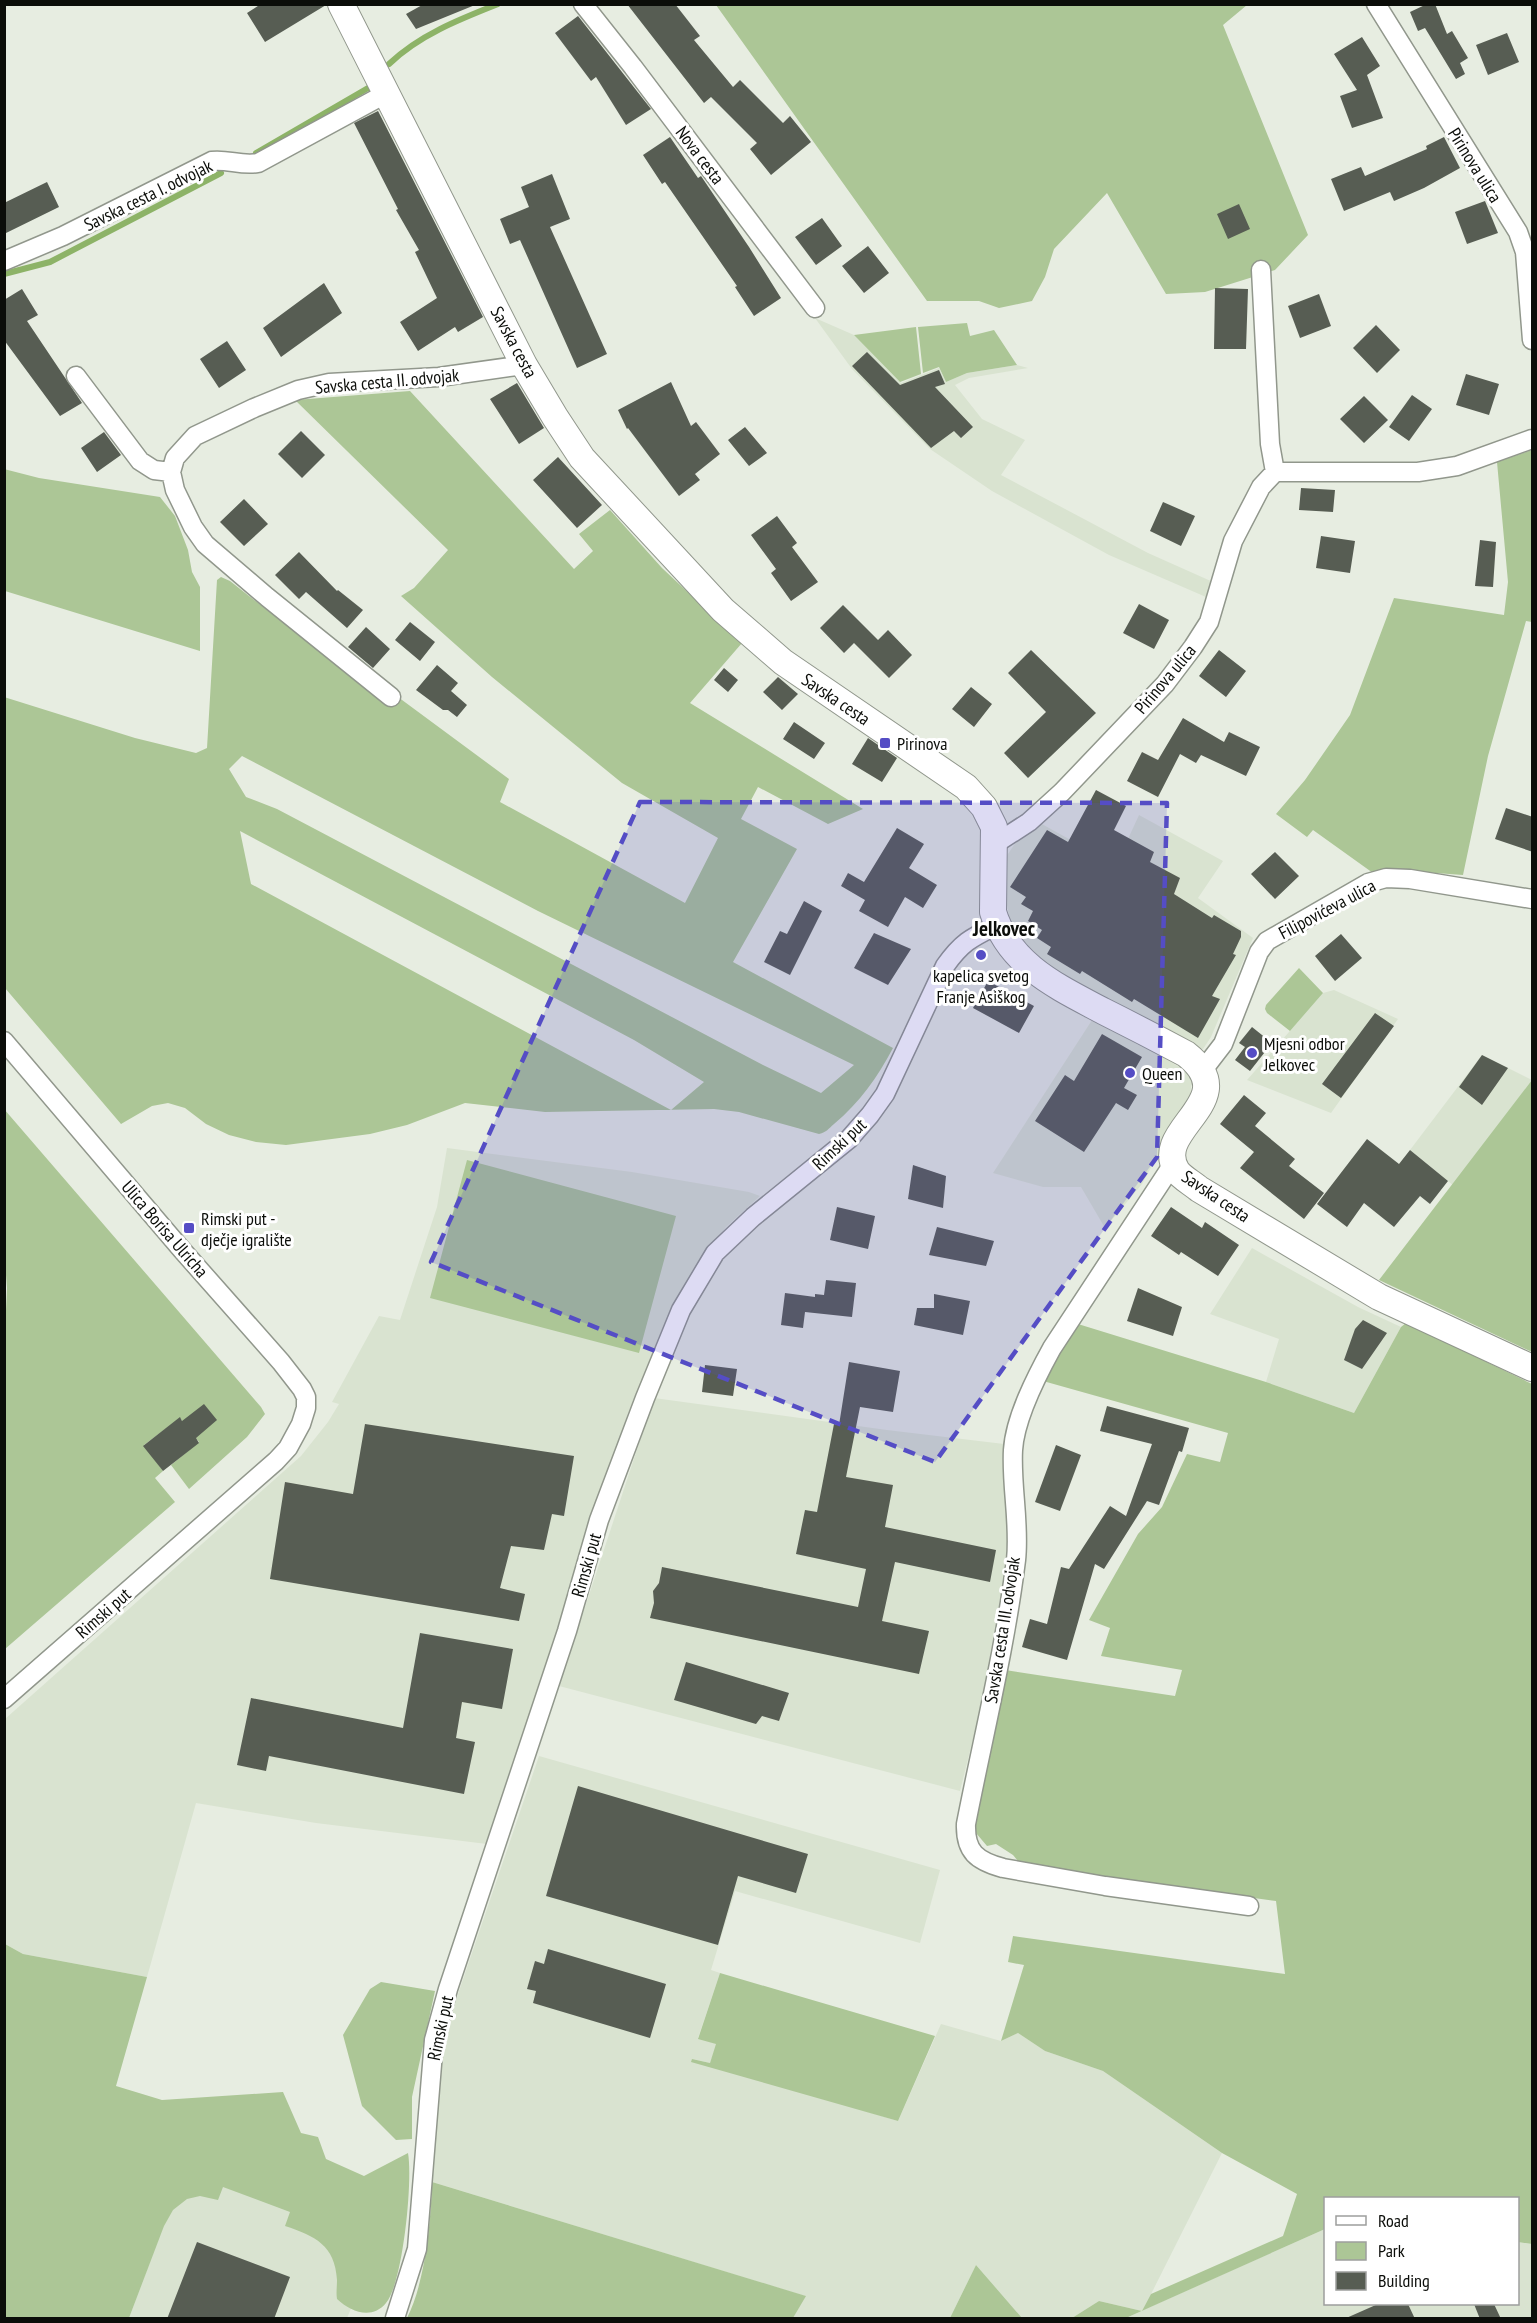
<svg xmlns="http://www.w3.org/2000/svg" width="1537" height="2323" viewBox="0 0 1537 2323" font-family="'PT Sans Narrow',sans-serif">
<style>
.built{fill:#d9e3d0}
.green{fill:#acc696;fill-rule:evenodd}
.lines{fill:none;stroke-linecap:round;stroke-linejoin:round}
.stream{stroke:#8db367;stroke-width:6}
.building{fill:#575d53}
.street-casing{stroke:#91978c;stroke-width:21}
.secondary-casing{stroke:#91978c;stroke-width:28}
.street{stroke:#fff;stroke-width:18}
.secondary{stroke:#fff;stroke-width:26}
.marked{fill:#554dc5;fill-opacity:0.2;stroke:#554dc5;stroke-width:4.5;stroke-dasharray:12 8;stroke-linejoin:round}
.poi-dot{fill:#554dc5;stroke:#fff;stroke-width:2}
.labels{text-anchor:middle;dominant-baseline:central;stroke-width:6;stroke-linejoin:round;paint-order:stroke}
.street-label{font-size:18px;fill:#0b0d09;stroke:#fff}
.poi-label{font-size:18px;fill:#0b0d09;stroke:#fff;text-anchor:start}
.quarter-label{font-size:21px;font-weight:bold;fill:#0b0d09;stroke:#fff}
</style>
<rect width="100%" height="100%" fill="#e7ede1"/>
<path class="built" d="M815,318L854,335L901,383L939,368L946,382L967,373L1017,365L1028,368L969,378L955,385L982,419L1025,440L1001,475L1148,553L1213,582L1206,597L1109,555L992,491L930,449L852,369Z
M1139,815L1223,861L1198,898L1253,938L1211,1037L1203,1049L1195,1050L1039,960L1022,943L1010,923L1004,887L1006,857L1016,842L1040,823L1116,865Z
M1334,990L1398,1019L1331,1113L1247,1080L1323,993Z
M1094,1017L1181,1068L1192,1080L1190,1096L1142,1184L1105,1228L1081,1187H1043L993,1173Z
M1482,1055L1532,1080L1454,1186L1410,1150Z
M447,1148L632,1172L749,1192L760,1196L726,1227L706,1253L662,1329L628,1413L558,1635L487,1844L316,1823L196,1803L147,1977L23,1954L5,1944V1719L301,1456L328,1422L339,1404L332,1402L379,1316L400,1320L437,1207Z
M1252,1248L1358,1307L1401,1327L1354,1413L1266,1382L1279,1339L1210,1314Z
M654,1398L887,1430L1004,1444L1007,1544L1002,1587L980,1711L960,1791L559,1686Z
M539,1756L940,1870L920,1943L735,1891L711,1970L720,1973L698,2038L717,2044L710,2063L692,2059L898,2121L941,2024L1001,2041L1018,2033L1045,2051L1103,2071L1222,2153L1143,2310L1325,2229L1326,2304H1518V2242L1532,2244V2318H1126L1142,2311L1099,2301L1072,2318H1022L976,2265L950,2318H793L805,2296L432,2182L440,2066L455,2003Z
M191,2152L321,2168L352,2306L347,2318H129Z"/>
<path class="green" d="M716,5H1247L1223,25L1308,235L1275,270L1205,292L1166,294L1107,193L1054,249L1045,277L1032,301L999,308L979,301H927Z
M967,323L970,336L994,330L1017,365L967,373L946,382L939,367L923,373L918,327Z
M916,327L921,374L900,382L854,335Z
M410,391L574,569L593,551L579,534L610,510L662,568L742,643L690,703L863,809L828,824L758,787L741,819L797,849L733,962L893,1048C877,1078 860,1102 834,1124C828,1129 827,1132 819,1134L739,1112L714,1109L545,1112L465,1103L407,1125L370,1134L286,1145L256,1142L229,1135L206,1124L185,1108L168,1103L152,1106L121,1124L5,988L4,697L135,738L196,753L207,748L217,580L221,577L230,581L337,665L398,697L509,779L500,802L685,903L718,838L622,783L492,677L401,596L414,588L448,550L295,400ZM242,756L538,911L854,1065L821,1093L763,1065L277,809L246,797L229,769ZM240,831L634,1040L704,1082L671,1110L251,884Z
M1532,450V622L1526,621L1488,756L1463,875L1395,870L1373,873L1313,830L1307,837L1276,814L1305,780L1350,715L1394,598L1504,615L1508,582L1497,462Z
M4,469L39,478L160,497L175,516L188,550L192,572L200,587V651L5,591Z
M1299,968L1323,993L1290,1031L1267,1013L1265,1009L1266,1005Z
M1532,1080V1352L1379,1280Z
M4,1109L261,1407L265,1414L247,1437L189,1489L171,1465L199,1442L180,1418L144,1445L163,1471L155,1478L175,1502L5,1649L4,1354L7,1288L4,1249Z
M467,1160L676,1216L639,1353L430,1298Z
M1406,1323L1532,1384V2244L1518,2242V2198H1326L1325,2229L1126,2318H1072L1099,2301L1142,2311L1151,2294L1283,2236L1297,2194L1222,2153L1103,2071L1045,2051L1018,2033L1001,2041L1024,1965L1008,1962L1013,1936L1285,1974L1276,1901L1103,1877L1018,1861L1013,1855L996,1844L987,1846L976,1833L974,1812L1005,1670L1175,1696L1182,1670L1101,1656L1110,1628L1089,1620L1138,1534L1162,1507L1187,1454L1220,1462L1228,1433L1043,1381L1078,1324L1266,1382L1354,1413L1401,1327Z
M5,1944L23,1954L147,1977L116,2086L162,2100L283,2092L301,2133L318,2137L326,2159L364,2176L408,2153C413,2180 403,2283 386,2303C372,2320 351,2312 337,2299C336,2293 337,2287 337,2280C335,2245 315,2236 285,2226L290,2212L223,2187L218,2200L200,2196L187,2199L173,2210L164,2226L129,2318H5Z
M720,1973L935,2036L898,2121L691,2062L692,2059L710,2063L716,2044L698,2039Z
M381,1982L435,1991L412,2097V2139L396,2140L362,2106L343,2035L370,1989Z
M432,2182L806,2296L793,2318H407C425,2283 431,2222 432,2182Z
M976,2265L1022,2318H950Z"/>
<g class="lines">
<path class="stream" d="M389,64C419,35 460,19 498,4
M256,153L368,88
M4,274L50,262L221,173"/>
</g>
<path class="building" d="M261,4H326V5L265,42L247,13Z
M424,4H475V5L416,29L406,14Z
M627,4H675L700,36L694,40L733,87L740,80L783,123L790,116L811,142L771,175L750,149L757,143L711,97L704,103Z
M1427,4H1435L1447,34L1452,31L1468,58L1460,63L1465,74L1456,79L1425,28L1418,31L1410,12Z
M578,16L651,109L626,125L596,77L591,81L555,33Z
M1507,33L1519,62L1488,75L1476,45Z
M1362,37L1380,66L1367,75L1383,118L1352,128L1340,96L1357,90L1334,54Z
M378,111L483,317L458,332L455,327L418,351L400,322L437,298L415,252L419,250L396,210L398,209L354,123Z
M670,137L698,178L701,176L749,247L781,298L754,316L735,287L737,286L665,182L662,184L643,155Z
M1444,137L1460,168L1424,188L1394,201L1390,192L1344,211L1331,179L1361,167L1365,176L1427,149L1426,146Z
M552,174L570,219L550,227L607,354L577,368L520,240L510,244L500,219L529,207L521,187Z
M47,182L59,207L4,234V203Z
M1485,201L1498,233L1467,244L1455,212Z
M1239,204L1250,229L1228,239L1217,214Z
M822,218L842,246L816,265L795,237Z
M868,246L889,273L864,293L842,266Z
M324,283L342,313L281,357L263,328Z
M1215,288L1248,289L1246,349H1214Z
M22,289L38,315L27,321L82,403L60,416L4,340V300Z
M1319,294L1331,326L1300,338L1288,306Z
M1376,325L1400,350L1377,373L1353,348Z
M227,341L246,370L219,388L200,359Z
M867,352L900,385L939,370L945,384L935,387L973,427L961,438L954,431L931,448L852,366Z
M1466,374L1499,384L1489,415L1456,405Z
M671,382L691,426L696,422L720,454L695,474L700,480L679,496L628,428L627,429L618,410Z
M517,383L544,428L519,444L490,399Z
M1412,395L1432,409L1409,441L1389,427Z
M1364,396L1388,420L1364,443L1340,419Z
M745,427L767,453L749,466L728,440Z
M301,431L325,455L302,478L278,454Z
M104,432L121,455L97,472L81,448Z
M558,457L602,505L577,528L533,480Z
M1301,488L1335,490L1333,512L1299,510Z
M244,499L268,524L244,546L220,522Z
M1163,502L1195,516L1181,546L1150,531Z
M777,516L797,543L792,547L818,582L791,601L771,573L776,569L751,535Z
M1321,536L1355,541L1350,573L1316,568Z
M1480,540L1496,542L1493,587L1475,586Z
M299,552L337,591L338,590L363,610L347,628L306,592L299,599L275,575Z
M1139,604L1169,620L1154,649L1123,633Z
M843,605L878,640L888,630L912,655L889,678L854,643L844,653L820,628Z
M410,622L435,642L420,661L395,640Z
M366,627L390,649L373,668L348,647Z
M1031,650L1096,713L1028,778L1004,753L1046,712L1008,673Z
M1219,650L1246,671L1226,697L1199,676Z
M437,665L458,683L451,691L467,705L457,717L448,710H443L416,690Z
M724,668L738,680L728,692L714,680Z
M778,677L798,694L782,710L763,692Z
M971,687L992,704L974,727L952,709Z
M1183,718L1224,742L1229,732L1260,747L1246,776L1201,755L1196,763L1180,754L1158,797L1127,781L1142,752L1158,760Z
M794,722L825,743L814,759L783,739Z
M868,738L897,758L882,782L852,764Z
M1096,790L1126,806L1114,830L1154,852L1150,862L1180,878L1174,894L1212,918L1214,915L1241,931V937L1233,954L1236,955L1212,996L1220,999L1198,1038L1134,999L1132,1002L1082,971L1080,974L1047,954L1051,947L1037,938L1042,930L1028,921L1033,911L1021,904L1026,897L1010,887L1047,830L1068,842Z
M1506,808L1533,817V852L1495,839Z
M897,828L924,844L909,868L937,885L923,908L905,897L888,927L859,911L865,900L841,886L848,873L864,882Z
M1275,852L1299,876L1275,899L1251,874Z
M804,901L822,911L790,975L764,962L780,931L787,934Z
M874,933L911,949L888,985L854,968Z
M1341,934L1362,958L1335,981L1315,956Z
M988,981L1034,1006L1019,1033L973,1008Z
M1375,1013L1394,1026L1341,1098L1322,1084Z
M1252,1027L1272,1043L1250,1071L1235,1060L1245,1047L1239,1043Z
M1102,1034L1142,1057L1124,1088L1137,1095L1128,1110L1116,1103L1084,1152L1035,1121L1065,1075L1074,1081Z
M1482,1055L1508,1068L1482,1105L1459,1087Z
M1244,1095L1266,1113L1255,1126L1295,1159L1289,1166L1324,1193L1304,1219L1240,1168L1254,1152L1220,1124Z
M1367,1139L1399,1164L1410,1150L1448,1181L1430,1204L1420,1196L1394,1227L1364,1203L1347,1227L1317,1204Z
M913,1165L946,1176L943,1208L908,1199Z
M837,1207L875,1216L868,1249L830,1240Z
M1171,1207L1202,1228L1205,1222L1239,1245L1218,1276L1181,1252L1179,1255L1151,1236Z
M937,1227L994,1241L986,1266L929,1255Z
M826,1280L856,1283L852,1317L805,1312L803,1328L781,1325L785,1293L815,1297V1294L824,1295Z
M1138,1288L1182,1307L1173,1336L1127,1321Z
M934,1294L970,1301L963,1335L914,1325L917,1308H934Z
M1363,1320L1387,1333L1362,1369L1344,1360L1355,1329Z
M849,1362L900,1371L893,1412L860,1407L846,1477L893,1485L885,1527L996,1550L990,1582L895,1562L882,1621L929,1631L919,1674L650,1618L654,1603L653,1591L659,1583L662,1567L858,1607L866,1569L796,1554L805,1510L817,1512L834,1424L839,1425Z
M705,1365L737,1369L733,1396L702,1392Z
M204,1404L217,1420L196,1438L199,1443L163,1471L143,1446L180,1417L182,1421Z
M1107,1406L1189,1428L1182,1452L1179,1451L1159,1505L1147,1501L1104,1569L1095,1564L1067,1660L1022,1647L1030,1619L1047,1624L1061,1567L1069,1569L1110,1506L1126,1516L1152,1444L1100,1431Z
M365,1424L574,1456L564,1516L552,1514L544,1550L511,1546L500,1588L525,1594L519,1621L270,1579L285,1482L353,1494Z
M1056,1445L1081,1455L1060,1511L1035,1502Z
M420,1633L513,1649L502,1709L462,1702L456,1738L475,1742L464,1794L269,1756L266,1771L237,1765L251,1698L403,1728Z
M686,1662L789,1693L779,1721L762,1716L756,1724L674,1700Z
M578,1786L808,1854L796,1893L738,1876L718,1945L546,1896Z
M548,1949L666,1984L650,2038L533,2003L536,1991L527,1989L535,1961L544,1964Z
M197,2242L290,2277L274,2319H167Z
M1378,2304H1408L1415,2319H1344Z
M1474,2304H1494L1501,2319H1480Z"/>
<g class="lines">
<g class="street-casing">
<path id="street" d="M583,4L633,67L815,308
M1376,4L1518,232L1525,252L1532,340
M4,261L63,236L212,161C228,159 241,166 258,163L387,93
M1261,270L1270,444L1275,472
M76,376L140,461L154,470L171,472L175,490L193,527L205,544L267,597L391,697
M171,472L175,458L195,436L254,408L298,390L329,383L439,377L524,365
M995,844L1029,822L1062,792L1165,684L1193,647L1209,622L1233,541L1261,487L1275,472H1418L1457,466L1532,439
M4,1041L182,1250L281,1362L302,1389L306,1397V1408L301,1424L288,1448L276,1461L4,1699
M1203,1070L1223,1044L1259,952L1267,941L1368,883L1386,878L1410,879L1532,899
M1173,1164L1052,1348C1036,1377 1015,1418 1013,1450C1011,1486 1020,1524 1016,1560C1005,1649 983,1737 966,1824C965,1852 977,1861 1003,1868L1105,1886L1249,1906
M395,2318L417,2249L434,2040L448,1989L567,1631L599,1520L645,1398L681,1310L715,1253L753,1217L849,1139L870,1115L885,1094L945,966C962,942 971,938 997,925"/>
</g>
<g class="secondary-casing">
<path id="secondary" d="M341,4L524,365L555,417L582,458L723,610L783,662L966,787L984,807L994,827L993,912C1009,965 1058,987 1103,1011C1131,1025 1158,1039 1186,1054C1246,1101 1150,1129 1177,1171C1182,1178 1192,1183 1199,1189L1379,1297L1532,1368"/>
</g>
<use href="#street" class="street"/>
<use href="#secondary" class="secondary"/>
</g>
<path class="marked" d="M640,802L1167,803L1157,1157L935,1462L431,1262Z"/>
<g class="poi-dot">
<rect x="879" y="737" width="12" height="12" rx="3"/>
<circle cx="981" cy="955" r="6"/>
<circle cx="1252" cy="1053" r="6"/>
<circle cx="1130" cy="1073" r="6"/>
<rect x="183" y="1222" width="12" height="12" rx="3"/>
</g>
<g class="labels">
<g class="street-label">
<text transform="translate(700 155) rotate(53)">Nova cesta</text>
<text transform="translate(1475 165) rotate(58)">Pirinova ulica</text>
<text transform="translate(148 195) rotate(-26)">Savska cesta I. odvojak</text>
<text transform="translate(514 342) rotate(62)">Savska cesta</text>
<text transform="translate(387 381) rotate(-5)">Savska cesta II. odvojak</text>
<text transform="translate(1165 679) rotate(-50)">Pirinova ulica</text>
<text transform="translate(836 699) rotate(34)">Savska cesta</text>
<text transform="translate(1327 909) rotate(-28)">Filipovićeva ulica</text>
<text transform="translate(839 1144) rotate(-43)">Rimski put</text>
<text transform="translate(1216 1196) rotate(34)">Savska cesta</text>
<text transform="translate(165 1229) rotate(49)">Ulica Borisa Ulricha</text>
<text transform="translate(586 1565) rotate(-74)">Rimski put</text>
<text transform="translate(103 1613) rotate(-41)">Rimski put</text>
<text transform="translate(1002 1630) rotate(-81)">Savska cesta III. odvojak</text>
<text transform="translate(440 2028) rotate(-78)">Rimski put</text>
</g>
<g class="poi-label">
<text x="897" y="743">Pirinova</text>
<text x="981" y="975" text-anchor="middle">kapelica svetog<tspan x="981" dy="21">Franje Asiškog</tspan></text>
<text x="1264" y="1043">Mjesni odbor<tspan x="1264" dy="21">Jelkovec</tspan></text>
<text x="1142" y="1073">Queen</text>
<text x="201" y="1218">Rimski put -<tspan x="201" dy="21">dječje igralište</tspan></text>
</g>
<g class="quarter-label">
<text x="1004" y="928">Jelkovec</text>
</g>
</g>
<rect width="1537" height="2323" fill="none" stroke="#0b0d09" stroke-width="12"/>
<rect x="1324" y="2197" width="195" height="108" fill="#ffffff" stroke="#9d9e9d" stroke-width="1.5"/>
<rect x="1336" y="2216" width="30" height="9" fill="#ffffff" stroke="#9d9e9d" stroke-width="1.5"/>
<text x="1378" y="2227" font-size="18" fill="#0b0d09">Road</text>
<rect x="1336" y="2242" width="30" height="18" fill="#acc696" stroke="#9d9e9d" stroke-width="1.5"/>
<text x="1378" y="2257" font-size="18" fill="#0b0d09">Park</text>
<rect x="1336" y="2272" width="30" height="18" fill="#575d53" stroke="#9d9e9d" stroke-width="1.5"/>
<text x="1378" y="2287" font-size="18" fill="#0b0d09">Building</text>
</svg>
